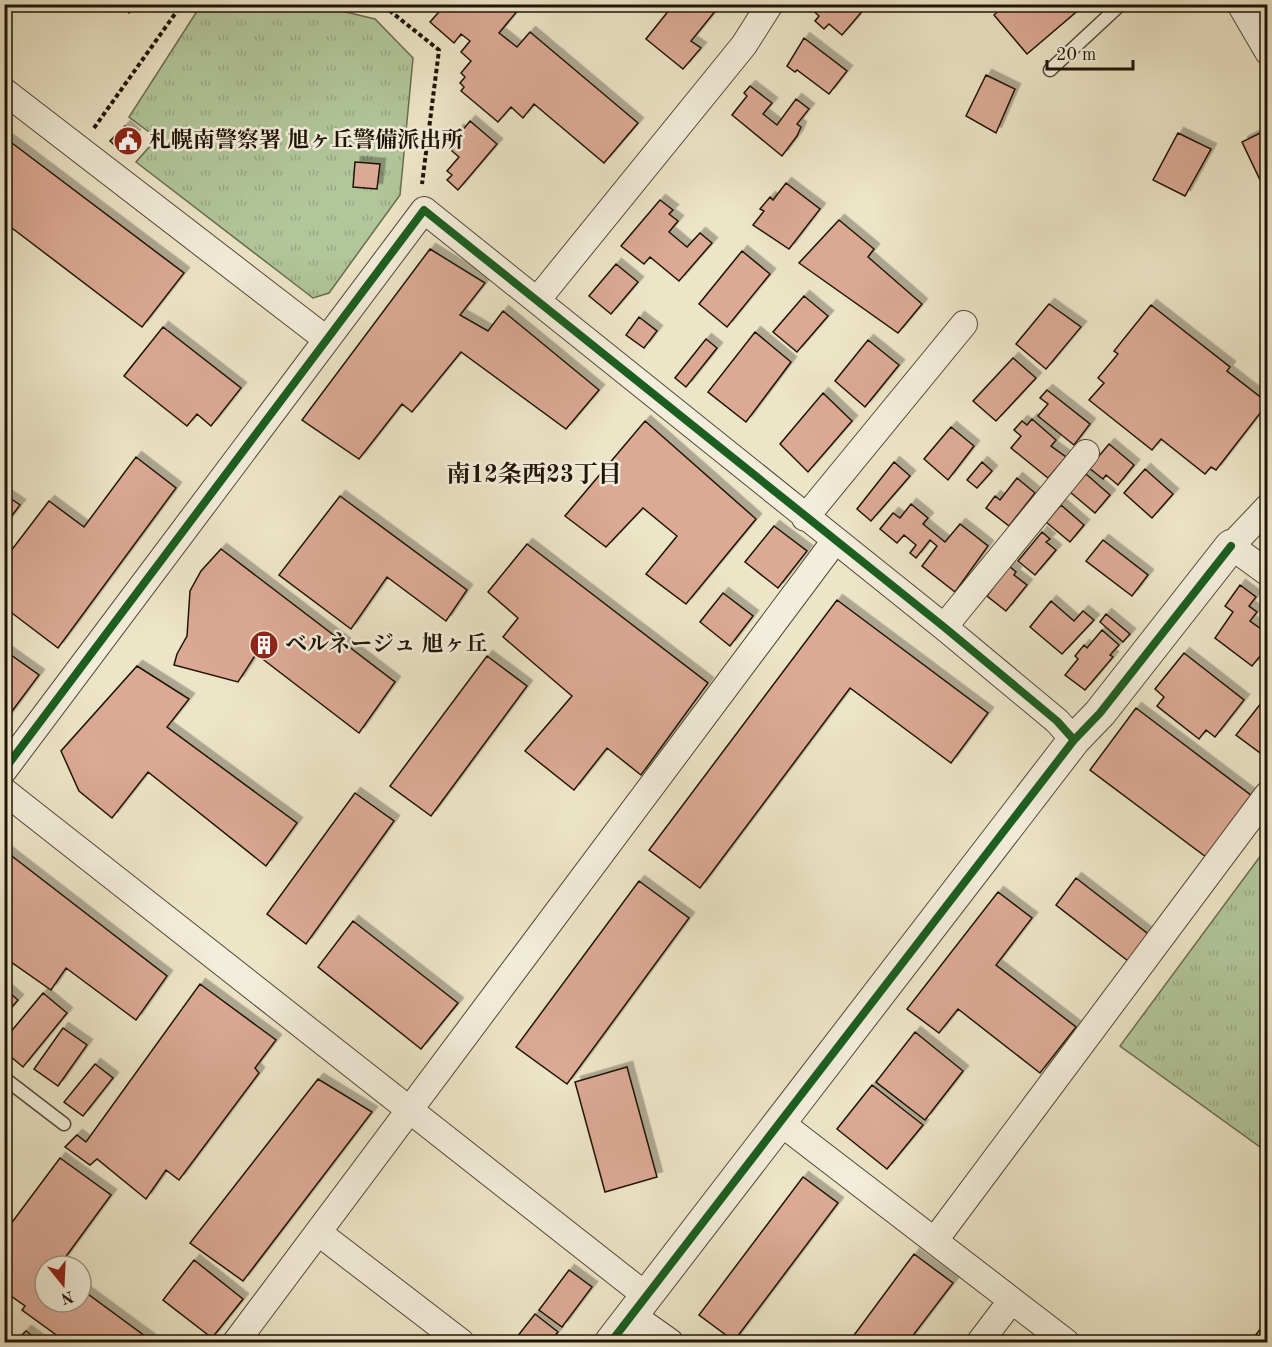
<svg xmlns="http://www.w3.org/2000/svg" width="1272" height="1347" viewBox="0 0 1272 1347" font-family="'Old Standard TT','Noto Serif JP',serif">
<style>
.park{fill:url(#park-tufts);stroke:#686d50;stroke-width:1.5}
.building{fill:#dca995;stroke:#1f1405;stroke-width:1.5;filter:url(#shadow)}
.lines{fill:none;stroke-linecap:round;stroke-linejoin:round}
.service-casing{stroke:#524836;stroke-width:15}
.minor-casing{stroke:#524836;stroke-width:28}
.tertiary-casing{stroke:#524836;stroke-width:34}
.path{stroke:#1f1405;stroke-width:4;stroke-dasharray:4.5 3;stroke-linecap:butt}
.service{stroke:#f3eedb;stroke-width:12}
.minor{stroke:#f3eedb;stroke-width:26}
.tertiary{stroke:#f3eedb;stroke-width:32}
.cycleway-casing{stroke:#f3eedb;stroke-width:11}
.cycleway{stroke:#1b5e20;stroke-width:8}
.labels{text-anchor:middle;dominant-baseline:central;stroke-width:5;stroke-linejoin:round;paint-order:stroke}
.poi-label{font-size:22px;font-weight:bold;fill:#1f1405;stroke:#f3eedb;text-anchor:start}
.neighbourhood-label{font-size:24px;font-weight:bold;fill:#1f1405;stroke:#f3eedb}
</style>
<defs>
<pattern id="park-tufts" width="24" height="20" patternUnits="userSpaceOnUse" patternTransform="scale(1.5)"><rect width="24" height="20" fill="#b2c69b"/><path d="M3 7l-1-3M5 7V3M7 7l1-3M15 17l-1-3M17 17v-4M19 17l1-3" fill="none" stroke="#99a984"/></pattern>
<filter id="shadow"><feDropShadow dx="5.5" dy="-5.5" stdDeviation="0" flood-color="#0004"/></filter>
</defs>
<rect width="100%" height="100%" fill="#ede5c8"/>
<filter id="stains"><feTurbulence type="fractalNoise" baseFrequency=".00333" numOctaves="4"/><feColorMatrix values="0 0 0 0 .2 0 0 0 0 .09 0 0 0 0 .02 0 0 0 .5 -.17"/></filter>
<radialGradient id="worn" r=".72"><stop offset=".6" stop-color="#630" stop-opacity="0"/><stop offset="1" stop-color="#630" stop-opacity=".3"/></radialGradient>
<path class="park" d="M201,5H316L375,19L413,58L400,195L329,293L313,298L136,162L157,138L129,117Z
M1267,847V1152L1120,1046Z"/>
<path class="building" d="M118,4H135L129,13Z
M446,4H523L499,33L517,47L530,32L638,123L604,163L534,104L523,118L511,107L498,122L461,91L464,87L460,83L465,77L461,73L471,61L461,52L470,41L461,34L454,43L430,22Z
M601,4H614L609,10Z
M674,4H721L691,41L701,48L683,69L646,39Z
M806,4H861L865,8L842,35L829,24L824,29L815,21L819,16Z
M882,4H896L891,11Z
M1006,4H1080L1082,7L1027,54L994,15Z
M804,38L847,71L829,94L797,70L795,72L787,66Z
M986,75L1015,89L996,133L966,116Z
M750,86L772,103L763,114L777,125L796,99L809,109L797,124L801,127L797,136L782,156L732,115L747,96L744,93Z
M470,121L497,144L458,190L447,180L452,175L447,171L459,157L452,151V139L458,130L462,131Z
M125,126L135,135L120,150L110,141Z
M1268,129V179L1261,182L1242,142Z
M1178,133L1211,149L1185,196L1153,180Z
M4,137L184,273L142,327L4,222Z
M355,162L380,164L377,189L353,187Z
M786,183L820,209L789,249L753,225L764,211L760,209L770,197L773,200Z
M660,200L673,210L669,214L678,221L669,232L687,247L700,233L712,243L679,281L650,257L644,264L621,246Z
M839,220L874,249L868,257L922,304L898,333L799,263Z
M430,249L485,283L460,315L488,331L503,311L599,390L566,429L461,352L412,412L402,404L359,459L302,420Z
M742,251L770,274L727,327L699,304Z
M616,264L638,282L611,314L589,296Z
M804,296L828,316L797,352L773,332Z
M1049,304L1081,327L1046,369L1016,344Z
M1151,305L1230,367L1227,371L1268,403L1216,470L1211,467L1205,474L1161,439L1152,450L1089,400L1104,383L1098,378L1118,354L1114,351Z
M639,317L657,331L644,348L626,335Z
M163,327L241,388L211,426L197,414L187,426L124,376Z
M755,332L791,362L746,422L708,392Z
M706,339L717,348L686,387L675,378Z
M868,340L899,365L865,407L835,381Z
M1013,358L1036,378L996,421L973,401Z
M1047,390L1090,424L1074,445L1038,416L1048,404L1040,398Z
M823,393L852,421L808,472L780,444Z
M1032,419L1056,440L1051,446L1066,457L1048,478L1011,448L1021,436L1014,430L1022,421L1027,425Z
M645,421L756,519L686,604L646,574L677,536L643,508L606,547L565,516Z
M951,427L974,446L948,480L924,459Z
M1109,444L1134,465L1118,485L1106,475L1103,479L1089,468Z
M136,457L176,488L58,648L4,607V560L49,501L84,527Z
M894,462L910,476L871,521L857,509Z
M982,462L992,471L977,488L967,480Z
M1145,469L1173,494L1152,518L1124,493Z
M1086,474L1110,495L1095,513L1070,492Z
M1017,478L1035,493L1009,526L986,508L995,496L1000,500Z
M4,494L20,505L4,526Z
M340,496L467,590L446,621L387,577L351,629L279,575Z
M911,504L928,518L923,524L945,542L960,524L988,546L955,592L922,566L937,546L930,540L916,558L910,553L916,545L904,535L897,543L880,529L893,513L900,518Z
M1061,505L1084,525L1070,542L1046,522Z
M774,526L807,551L778,588L745,562Z
M1042,532L1050,539L1046,542L1056,550L1035,575L1018,561Z
M1103,540L1148,575L1132,596L1086,561Z
M527,544L708,683L641,775L607,748L574,790L525,751L572,696L503,637L518,618L488,592Z
M221,549L395,682L359,733L256,654L238,682L174,665L177,654L187,636L190,591L201,571Z
M1009,566L1016,572L1014,575L1027,585L1006,611L987,596Z
M1240,585L1256,597L1249,606L1257,612L1250,621L1268,634V660L1261,655L1252,666L1215,638L1233,612L1225,606Z
M723,593L753,616L730,646L700,622Z
M837,600L988,713L951,763L850,688L700,888L649,850Z
M1051,601L1074,621L1083,611L1094,620L1062,654L1030,627Z
M1106,614L1130,634L1123,642L1100,622Z
M1102,630L1119,645L1110,655L1113,657L1085,690L1065,675L1078,659L1075,656L1084,645L1087,648Z
M4,650L39,675L4,722Z
M1184,653L1244,700L1215,737L1206,730L1199,739L1157,706L1164,697L1155,689Z
M487,656L527,686L431,816L390,786Z
M137,666L189,699L167,727L297,823L266,866L148,772L112,818L79,791L61,751Z
M1262,702L1268,706L1267,758L1236,735Z
M1136,708L1252,796L1206,857L1090,770Z
M355,793L394,821L306,944L267,914Z
M4,850L167,976L136,1020L66,968L51,990L4,957Z
M1076,878L1152,937L1132,964L1056,905Z
M639,881L689,918L567,1084L516,1047Z
M998,892L1032,918L996,965L1076,1027L1040,1073L958,1009L939,1033L907,1009Z
M353,921L458,1003L421,1049L318,967Z
M200,984L276,1040L255,1068L259,1073L179,1180L166,1170L146,1199L97,1159L90,1165L65,1147L77,1135L86,1142Z
M4,988L18,1000L4,1016Z
M43,993L67,1013L23,1067L4,1051V1040Z
M63,1028L87,1045L58,1086L34,1069Z
M915,1032L963,1071L925,1120L876,1082Z
M95,1064L113,1078L83,1116L64,1102Z
M627,1067L657,1177L605,1192L575,1082Z
M318,1079L372,1112L243,1281L190,1243Z
M872,1085L923,1125L887,1169L837,1129Z
M60,1158L111,1195L59,1266H45V1302H81V1289L153,1342H66L22,1310L25,1306L4,1291V1233Z
M803,1177L838,1203L734,1341L699,1315Z
M914,1254L953,1283L908,1342H849Z
M194,1260L243,1299L212,1338L163,1300Z
M569,1270L592,1287L562,1327L539,1310Z
M535,1314L558,1332L549,1342H513Z
M1262,1327L1268,1331V1342H1250Z
M26,1331L41,1342H15Z"/>
<g class="lines">
<g class="service-casing">
<path id="service" d="M1050,70L1121,4
M4,1078L64,1124"/>
</g>
<g class="minor-casing">
<path id="minor" d="M1240,4L1268,52
M4,91L326,339
M538,299L744,45L770,4
M1268,507L1231,546L1268,573
M805,518L964,324
M944,627L1086,453
M4,770L424,210L944,627L1057,721L1074,740
M4,791L645,1295
M781,1123L1066,1342
M319,1233L461,1342
M935,1240L1268,794
M632,1315L670,1342
M236,1342L834,542
M980,1342L1011,1301"/>
</g>
<g class="tertiary-casing">
<path id="tertiary" d="M611,1342L1074,740L1100,713L1231,546"/>
</g>
<path class="path" d="M376,4L385,7L439,50L422,184
M94,128L182,4"/>
<use href="#service" class="service"/>
<use href="#minor" class="minor"/>
<use href="#tertiary" class="tertiary"/>
<g class="cycleway-casing">
<path id="cycleway" d="M4,770L424,210L944,627L1057,721L1074,740
M611,1342L1074,740L1100,713L1231,546"/>
</g>
<use href="#cycleway" class="cycleway"/>
</g>
<defs>
<g id="civic-disc" transform="scale(1.5)"><circle r="9.5" fill="#8f2418" stroke="#f3eedb"/><path d="M-.6-6.5H3V-4.5H.6V-3L4-1V1h2V6H-6V1h2V-1L-.6-3ZM-1.2 2.5V6h2.4V2.5Z" fill="#fff"/></g>
<g id="building-disc" transform="scale(1.5)"><circle r="9.5" fill="#8f2418" stroke="#f3eedb"/><path d="M-4-6H4V6H1V3H-1V6H-4ZM-2.5-4.3h1.7v1.8h-1.7ZM.8-4.3h1.7v1.8H.8ZM-2.5-1h1.7V.8h-1.7ZM.8-1h1.7V.8H.8Z" fill="#fff"/></g>
</defs>
<g fill-rule="evenodd">
<use href="#civic-disc" x="128" y="141"/>
<use href="#building-disc" x="264" y="645"/>
</g>
<g class="labels">
<g class="poi-label">
<text x="149" y="141">札幌南警察署 旭ヶ丘警備派出所</text>
<text x="285" y="645">ベルネージュ 旭ヶ丘</text>
</g>
<g class="neighbourhood-label">
<text x="534" y="476">南12条西23丁目</text>
</g>
</g>
<rect width="1272" height="1347" fill="none" stroke="#ede5c8" stroke-width="24"/>
<rect x="6" y="6" width="1260" height="1335" fill="none" stroke="#1f1405" stroke-width="3"/>
<rect x="12" y="12" width="1248" height="1323" fill="none" stroke="#1f1405" stroke-width="1.5"/>
<g transform="translate(63 1284) rotate(162)"><circle r="28" fill="#f3eedb" stroke="#9e9785" stroke-width="1.5"/>
<path d="M0-4.5L10 22L0 15L-10 22Z" fill="#8f2418"/>
<text y="-9" font-size="16" font-weight="bold" text-anchor="middle" fill="#1f1405">N</text>
</g>
<path d="M1047 60v9h86v-9" fill="none" stroke="#1f1405" stroke-width="3"/>
<text x="1056" y="60" font-size="18" fill="#1f1405" stroke="#f3eedb" stroke-width="4.5" paint-order="stroke">20 m</text>
<rect width="100%" height="100%" filter="url(#stains)"/>
<rect width="100%" height="100%" fill="url(#worn)"/>
</svg>
